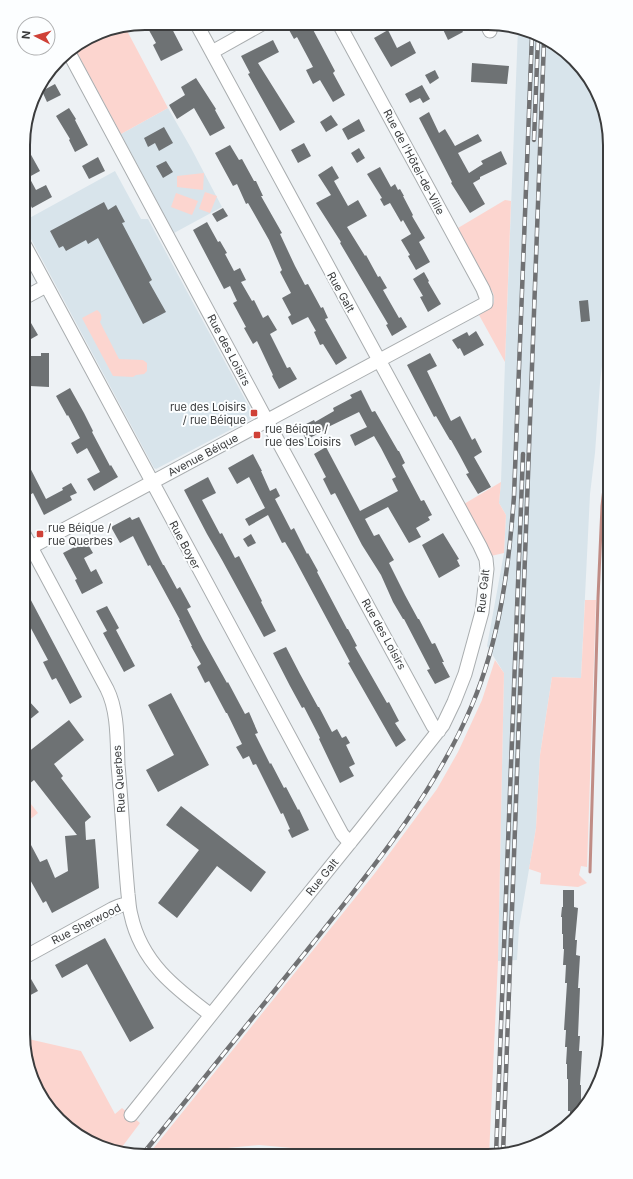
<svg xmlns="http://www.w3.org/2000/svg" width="633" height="1179" viewBox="0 0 633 1179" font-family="Inter,sans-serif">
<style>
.built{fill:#d8e4eb}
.green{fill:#fcd5cf}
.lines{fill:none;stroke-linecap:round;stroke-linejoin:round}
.stream{stroke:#c08c85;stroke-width:3}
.building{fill:#6e7274}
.minor-casing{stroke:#a9adaf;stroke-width:15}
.minor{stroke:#fff;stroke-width:13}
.rail-casing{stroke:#707173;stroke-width:4.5}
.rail{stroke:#fcfeff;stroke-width:3;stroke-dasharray:9;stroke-linecap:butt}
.poi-dot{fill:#cf4137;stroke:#fcfeff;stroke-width:1.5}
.labels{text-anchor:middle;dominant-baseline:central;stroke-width:4;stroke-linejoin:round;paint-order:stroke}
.street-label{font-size:11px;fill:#3b3c3d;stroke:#fcfeff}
.poi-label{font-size:11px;fill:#3b3c3d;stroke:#fcfeff;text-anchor:start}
.rim{fill:none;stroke:#3b3c3d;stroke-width:2}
</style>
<rect width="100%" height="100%" fill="#edf1f4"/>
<path class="built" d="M518,28L568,53L603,105L610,145V332L606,331L600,383L595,453L590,494L581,678L552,677L540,755L536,828L519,928L517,960L498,961L504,673L487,646L504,553L506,515L499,503L501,482L505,362Z
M168,108L191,148L222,207L174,233L121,134Z
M115,171L141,219H148L253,414L251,419L156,469L154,468L24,226V221Z"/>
<path class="green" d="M125,27L168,108L121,134L74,47L98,32Z
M204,173L203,190L177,187V176Z
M205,192L217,196L210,213L199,209Z
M176,193L198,201L192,215L171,207Z
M505,200L511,201L505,362L479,315C490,309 497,306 493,293L458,228Z
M97,310C101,313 103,317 100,322L119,359L143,360L147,363V371L144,374L136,375L133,377L113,376L82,318Z
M501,482L499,503L506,515L504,553L491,556L464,504Z
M585,600H596L587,867L581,866L579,875L587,883L578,887L540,884L541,873L529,869L536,828L540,755L552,677L581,678Z
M495,660L504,673L498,961L489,1156H330L292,1148L259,1145L217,1149L190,1155H148L347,908L375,873L437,789L458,752L482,700Z
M27,799L38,813L23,825V801Z
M24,1038L81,1051L115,1114L122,1108L140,1123L119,1151L70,1131L48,1108L30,1074Z"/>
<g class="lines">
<path class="stream" d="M590,872L598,598L602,506L605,479L610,458"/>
</g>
<path class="building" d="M145,23H169L183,50L161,61L153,45L156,43Z
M295,24H310L335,71L333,73L345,95L333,102L320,80L313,84L306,70L313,67L297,37L294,39L288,28Z
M441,25H459L463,32L448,40Z
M388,30L397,48L410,41L416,53L391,67L374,38Z
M273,40L279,52L258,63L295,122L280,131L248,74L250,73L241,56Z
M472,63L509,66L507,84L471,82Z
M435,70L439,78L430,84L425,75Z
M196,78L216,109L215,110L225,128L210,136L194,108L177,119L169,105L185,95L181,87Z
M55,84L61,95L47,102L42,91Z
M422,85L430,99L423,103L420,98L410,103L405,94Z
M69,108L76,119L75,120L88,145L75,152L69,140L70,139L56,116Z
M429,112L439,133L445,129L455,146L478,134L482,141L458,153L469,173L483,164L481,161L501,151L507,164L480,177V179L473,183L485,204L470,213L451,183L452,182L419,118Z
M331,115L338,125L326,132L320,122Z
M359,119L365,131L348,140L342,129Z
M164,127L173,143L159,151L155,143L148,147L144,138Z
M304,143L311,156L298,163L291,150Z
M230,145L239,160L242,159L254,181H256L263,196H261L282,233L280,234L295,266L305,285L308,284L321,308L323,307L328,318L325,319L347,358L336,365L323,344L320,345L314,332L316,331L308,317L292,325L288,317L291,315L282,298L291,293L280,272L282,270L269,240L248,203L246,204L237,184L233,186L215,153Z
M359,148L365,158L357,163L351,153Z
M30,153L40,171L29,177L36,190L46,185L52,197L32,208L24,193V157Z
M98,157L105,171L89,179L82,166Z
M166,161L173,172L163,178L156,166Z
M332,166L339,178L334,181L348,206L358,200L367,216L347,227L365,256L366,255L378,277L380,276L387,288L383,290L399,318L401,317L407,327L392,336L386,325L388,324L340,243L341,242L316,203L331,195L318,175Z
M380,167L391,187L395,184L398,190L400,189L404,196H403L413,215L412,216L425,238L419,242L430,262L416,270L408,256L410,255L401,240L411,234L403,220L401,222L390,203L384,206L380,199L382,198L367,174Z
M104,202L108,210L116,205L125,222L122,223L152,280L149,282L166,312L143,324L98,238L88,244L86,240L66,251L63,246L59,248L50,231Z
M223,208L228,216L217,222L212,214Z
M207,222L218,242L220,241L227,253L225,254L234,271L240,268L246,280L241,282L252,301L254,300L263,318L268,315L277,330L270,334L287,368L290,367L297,379L279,389L272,376L273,375L257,341L253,344L244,328L246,327L233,303L237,301L230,286L224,289L193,230Z
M424,272L429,281L428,282L441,304L428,312L420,297L423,296L413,279Z
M588,300L590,321L581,322L579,301Z
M31,323L38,335L24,343V327Z
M476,331L484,345L464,356L460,348L458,349L452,340L467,332L469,336Z
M41,353H49V387L30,386V356H41Z
M430,353L437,366L427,371L451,421L460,416L472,440L475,438L482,452L474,457L491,487L478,494L466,474L469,473L460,456L451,440H450L436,416L434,417L407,365Z
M70,388L84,413L93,431L92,432L110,466L111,465L118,477L94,491L87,479L100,472L87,448L77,454L71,443L80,438L68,415L67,416L56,396Z
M361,390L372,412L375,411L398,451H399L405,463L402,465L421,501L424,500L432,515L428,517L430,520L416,528L421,537L409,543L388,507L365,519L374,536L379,534L394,560L389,563L405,595L418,619H419L432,644L435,643L444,662H442L450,677L435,684L427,670L430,669L404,619H403L393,602L381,575L362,545L335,493L331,495L323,479L326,477L314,454L326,447L360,511L398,491L392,479L396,477L381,448L374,436L355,446L350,435L367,427L359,412L326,428L327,429L306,440L300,427L314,420L315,422L334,411L333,408L352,398L350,395Z
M253,454L262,471H261L270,491L276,488L280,496L275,499L291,530L294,528L307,554L308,553L318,571L317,572L347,629H348L357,646L355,647L387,703L389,702L399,721L395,723L406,740L396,747L348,663L350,662L292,554L285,542L282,543L268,515L249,526L245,519L265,508L249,477L237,484L228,468Z
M24,456L46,499L63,490L62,488L71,483L77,493L70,496L72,500L44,515L33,493L28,496L24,488Z
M208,477L216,493L202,500L220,534L222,533L235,558L239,556L262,601L261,602L276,631L264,637L222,560L207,534L184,490Z
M130,517L132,520L139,517L163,565H164L177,589L180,587L191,607L187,609L203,640L227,683L228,682L245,714L249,712L258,733L255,734L270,764L271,763L284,788L286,787L298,810L299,809L309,830L292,838L288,830L290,829L283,813L281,814L256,764L253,765L249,756L243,759L236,747L242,744L227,713H226L209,681L205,683L197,667L201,664L191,646H192L179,620H180L150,565L148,566L133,536L120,543L111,527Z
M443,533L459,559L457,560L460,566L439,578L422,545Z
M251,534L256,543L248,547L243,539Z
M86,541L93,553L84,558L91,572L96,569L103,583L82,594L75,580L77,579L63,553Z
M24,587L82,697L70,704L56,678L52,680L43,662L48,660L26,619L23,621Z
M107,606L119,628L116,630L135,666L124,672L103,633L107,631L96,611Z
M286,647L300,674L318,707H319L332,732L337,729L342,738L346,736L350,743L346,745L355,764L349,767L354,776L340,783L319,739L320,738L304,707L302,708L290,686L273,653Z
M171,693L209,765L158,792L146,770L174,755L148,705Z
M28,700L39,712L23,725V704Z
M69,720L84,740L54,764L63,776L61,778L91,817L85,822L86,840L95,839L99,888L52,913L46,901L43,903L23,867V849L31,845L40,862L47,859L55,878L68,871L65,836L77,835L34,780L23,789V756Z
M181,806L266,872L251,892L217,866L177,918L158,903L199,850L166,825Z
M563,890H574V907L578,908L575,940H577L576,955L580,956L578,988H580L578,1036H580L579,1051H582L580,1085H581V1101H582V1112L570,1124V1111H568V1079H567V1064H566L567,1047H565L566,1030H564L567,983H565L566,965H563L564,949H563V934H562V917H561L562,907H563Z
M105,938L154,1028L130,1042L87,964L62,978L55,965Z
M31,979L38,991L23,999V983Z"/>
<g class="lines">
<g class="minor-casing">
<path id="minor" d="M487,25L490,31
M68,51L267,421L433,726L439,731
M212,52L262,24
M24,244L342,834L350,843
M24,298L46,286
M24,534L107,689C118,711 117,740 118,765C122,808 124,851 128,894C129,901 129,908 131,915C141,962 175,988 211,1015
M24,551L486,303V297L483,289L339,24
M23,958L112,909L119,906L129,903
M131,1115L247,970L361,829L443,725L454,702L465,674L482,612L487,569L486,559L480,546L196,23"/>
</g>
<use href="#minor" class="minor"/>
<g class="rail-casing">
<path id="rail" d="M534,140L538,38
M503,1154L544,41
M142,1155C199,1084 256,1014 313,943C372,869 435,793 472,705C500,639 509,566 514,496L532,35
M496,1155L523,454"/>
</g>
<use href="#rail" class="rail"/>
</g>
<g class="poi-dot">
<rect x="250" y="409" width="8" height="8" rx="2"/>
<rect x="253" y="431" width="8" height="8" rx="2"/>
<rect x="36" y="530" width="8" height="8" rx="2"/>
</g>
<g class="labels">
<g class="street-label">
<text transform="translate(414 162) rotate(62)">Rue de l'Hôtel-de-Ville</text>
<text transform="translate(341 292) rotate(61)">Rue Galt</text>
<text transform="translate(229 350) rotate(62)">Rue des Loisirs</text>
<text transform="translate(203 455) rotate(-28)">Avenue Béique</text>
<text transform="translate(185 545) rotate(62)">Rue Boyer</text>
<text transform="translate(483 591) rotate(-84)">Rue Galt</text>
<text transform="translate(384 634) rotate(61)">Rue des Loisirs</text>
<text transform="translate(119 779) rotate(-94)">Rue Querbes</text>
<text transform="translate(322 877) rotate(-51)">Rue Galt</text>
<text transform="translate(86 924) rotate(-27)">Rue Sherwood</text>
</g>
<g class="poi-label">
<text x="246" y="407" text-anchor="end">rue des Loisirs<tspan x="246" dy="13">/ rue Béique</tspan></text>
<text x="265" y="429">rue Béique /<tspan x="265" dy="13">rue des Loisirs</tspan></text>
<text x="48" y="528">rue Béique /<tspan x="48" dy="13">rue Querbes</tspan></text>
</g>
</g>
<path d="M0 0H633V1179H0ZM145 30H488A115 115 0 0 1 603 145V1034A115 115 0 0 1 488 1149H145A115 115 0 0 1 30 1034V145A115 115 0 0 1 145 30Z" fill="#fcfeff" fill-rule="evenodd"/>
<path class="rim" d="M145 30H488A115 115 0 0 1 603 145V1034A115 115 0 0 1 488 1149H145A115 115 0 0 1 30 1034V145A115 115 0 0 1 145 30Z"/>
<g transform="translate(36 36) rotate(276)"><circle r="19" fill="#fcfeff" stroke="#afb0b1"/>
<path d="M0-3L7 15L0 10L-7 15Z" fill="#cf4137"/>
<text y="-6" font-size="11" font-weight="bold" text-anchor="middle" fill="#3b3c3d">N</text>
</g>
</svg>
